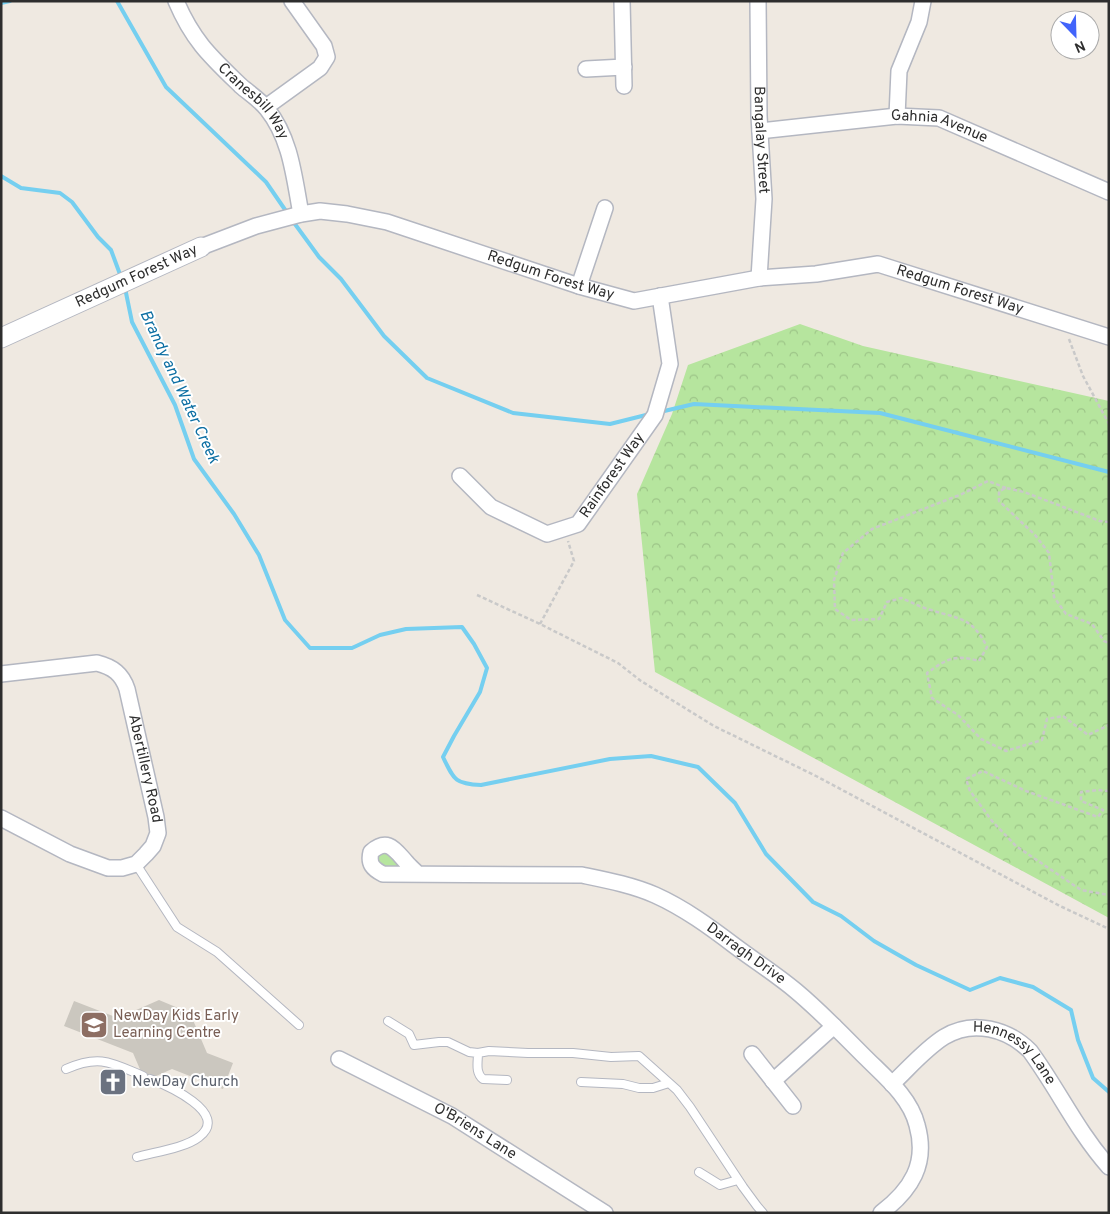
<svg xmlns="http://www.w3.org/2000/svg" width="1110" height="1214" viewBox="0 0 1110 1214" font-family="Overpass,sans-serif">
<style>
.forest{fill:url(#forest-crowns)}
.garden{fill:#b6e59e}
.lines{fill:none;stroke-linecap:round;stroke-linejoin:round}
.stream{stroke:#75cff0;stroke-width:4}
.building{fill:#cbc7bf}
.service-casing{stroke:#b4b7c1;stroke-width:10}
.minor-casing{stroke:#b4b7c1;stroke-width:18}
.tertiary-casing{stroke:#b4b7c1;stroke-width:21}
.path{stroke:#c9c9c9;stroke-width:2.5;stroke-dasharray:4 2.5;stroke-linecap:butt}
.service{stroke:#fff;stroke-width:8}
.minor{stroke:#fff;stroke-width:15}
.tertiary{stroke:#fff;stroke-width:19}
.labels{text-anchor:middle;dominant-baseline:central;stroke-width:4;stroke-linejoin:round;paint-order:stroke}
.street-label{font-size:15px;fill:#2e2e2e;stroke:#fff}
.education-label{font-size:15px;fill:#785e54;stroke:#fff;text-anchor:start}
.worship-label{font-size:15px;fill:#5b616d;stroke:#fff;text-anchor:start}
.water-label{font-size:16px;font-style:italic;fill:#0d6fa3;stroke:#fff}
</style>
<defs>
<pattern id="forest-crowns" width="20" height="18" patternUnits="userSpaceOnUse" patternTransform="scale(1.25)"><rect width="20" height="18" fill="#b6e59e"/><path d="M2 6a3 3 0 1 1 6 0M12 15a3 3 0 1 1 6 0" fill="none" stroke="#9dc588"/></pattern>
</defs>
<rect width="100%" height="100%" fill="#efe9e1"/>
<path class="forest" d="M800,324L863,346L1109,401V918L655,672L637,494L672,414L688,365Z"/>
<path class="garden" d="M389,852L399,866L398,867L379,866L376,856L378,853Z"/>
<g class="lines">
<path class="stream" d="M117,1L166,87L266,182L288,214
M1,3L10,1
M1,176L21,188L60,193L72,202L98,237L111,250L121,277
M292,220L319,257L341,279L384,336L427,378L513,413L610,424L650,414
M125,288L132,322L175,405L194,459L234,514L259,555L285,620L310,648H352L380,635L406,629L462,627L474,644L487,668L480,692L454,736L443,757C454,780 455,784 481,785L610,759L651,756L698,767L735,803L766,854L813,902L841,916L874,941L916,965L970,990L1000,978L1033,987L1071,1010L1078,1040L1093,1078L1109,1092
M660,412L694,404L880,413L1109,472"/>
</g>
<path class="building" d="M159,1000L190,1013L207,1053L233,1063L223,1089L172,1069L145,1081L133,1053L64,1026L74,1001L118,1018Z"/>
<g class="lines">
<g class="service-casing">
<path id="service" d="M136,864L177,927L217,952L299,1025
M388,1021L409,1034L414,1045L439,1042H448L469,1052L478,1053L489,1051L528,1053H573L611,1057L639,1056L677,1090L690,1107L743,1187L757,1206L763,1213
M478,1053C478,1062 475,1073 483,1079L507,1080
M66,1069C100,1054 112,1063 143,1076
M581,1082L623,1084L639,1088H653L669,1083
M137,1157C155,1152 185,1148 199,1137C231,1113 166,1085 150,1079
M699,1172L720,1185L738,1180"/>
</g>
<g class="minor-casing">
<g id="minor">
<path id="s1" d="M176,1C193,41 211,57 241,86C249,93 260,100 267,109C291,139 294,177 301,214"/>
<path d="M622,1L624,86"/>
<path id="s2" d="M758,1L759,116L764,199L759,278"/>
<path d="M586,69L624,67"/>
<path d="M266,107L320,68L327,57L324,46L292,1"/>
<path d="M897,116L899,71L919,22L923,1"/>
<path id="s3" d="M760,131L897,116L939,118L1109,192"/>
<path id="s4" d="M201,247L256,226L301,214L320,211L347,214L387,222L579,286L634,301L759,278L816,274L878,264L1109,337"/>
<path d="M579,286L605,208"/>
<path id="s5" d="M460,476L491,507L547,534L578,524L655,415L670,364L660,296"/>
<path id="s6" d="M1,674L97,663C113,667 122,674 127,689L156,817L158,833L153,846L146,854L136,864L122,868H108L70,854L1,818"/>
<path id="s7" d="M417,873C414,870 409,866 406,862C395,850 388,837 371,852C368,864 373,869 383,874L582,875C606,880 632,885 655,895C684,908 710,927 735,946C755,961 777,975 796,991C820,1011 842,1034 865,1057C885,1077 910,1097 917,1125C928,1164 911,1190 881,1213"/>
<path d="M752,1054L793,1106"/>
<path id="s8" d="M339,1059L452,1116L605,1213"/>
<path d="M773,1081L834,1026"/>
<path id="s9" d="M892,1084C909,1068 925,1049 944,1037C973,1019 1008,1029 1030,1051C1058,1089 1077,1131 1109,1167"/>
</g>
</g>
<g class="tertiary-casing">
<g id="tertiary">
<path id="s10" d="M1,338L201,247"/>
</g>
</g>
<path class="path" d="M1069,339L1083,376L1109,424
M1006,488L988,481L962,494L872,529L843,553L834,580L835,609L851,620L879,619L887,602L901,598C911,602 920,607 931,610C959,619 972,617 987,647L979,661C954,654 947,659 927,673L932,698L958,715L981,739L1006,751L1042,740L1047,719L1063,716L1088,735L1109,725
M1109,522L1100,521L1024,492L1006,488L999,491V501L1035,535L1049,553L1054,597L1066,614L1092,624L1104,641L1109,643
M477,595L540,624L618,663L641,681L714,726L816,776L1058,905L1109,929
M540,624L574,561L568,541
M1109,791L1098,790L1081,792V801L1103,810L1098,817L1026,791L983,771L966,779L970,791L992,821L1016,846L1081,890L1109,895"/>
<use href="#service" class="service"/>
<use href="#minor" class="minor"/>
<use href="#tertiary" class="tertiary"/>
</g>
<defs>
<g id="school-square" transform="scale(1.4375)"><rect x="-9" y="-9" width="18" height="18" rx="4" fill="#8d6e63" stroke="#fff"/><path d="M0-5L7-2L0 1L-7-2ZM-4 1L0 2.5L4 1V4Q0 6-4 4Z" fill="#fff"/></g>
<g id="church-square" transform="scale(1.4375)"><rect x="-9" y="-9" width="18" height="18" rx="4" fill="#6b7280" stroke="#fff"/><path d="M-1.2-6h2.4v3.5h3.3v2.4h-3.3V6h-2.4V-.1h-3.3v-2.4h3.3Z" fill="#fff"/></g>
</defs>
<g fill-rule="evenodd">
<use href="#school-square" x="94" y="1025"/>
<use href="#church-square" x="113" y="1082"/>
</g>
<g class="labels">
<g class="street-label">
<text stroke="none"><textPath href="#s1" startOffset="128">Cranesbill Way</textPath></text>
<text stroke="none"><textPath href="#s3" startOffset="182">Gahnia Avenue</textPath></text>
<text stroke="none"><textPath href="#s2" startOffset="139">Bangalay Street</textPath></text>
<text stroke="none"><textPath href="#s4" startOffset="365">Redgum Forest Way</textPath></text>
<text stroke="none"><textPath href="#s10" startOffset="149">Redgum Forest Way</textPath></text>
<text stroke="none"><textPath href="#s4" startOffset="785">Redgum Forest Way</textPath></text>
<text stroke="none"><textPath href="#s5" startOffset="198">Rainforest Way</textPath></text>
<text stroke="none"><textPath href="#s6" startOffset="220">Abertillery Road</textPath></text>
<text stroke="none"><textPath href="#s7" startOffset="470">Darragh Drive</textPath></text>
<text stroke="none"><textPath href="#s9" startOffset="152">Hennessy Lane</textPath></text>
<text stroke="none"><textPath href="#s8" startOffset="154">O'Briens Lane</textPath></text>
</g>
<g class="education-label">
<text x="113" y="1016">NewDay Kids Early<tspan x="113" dy="17">Learning Centre</tspan></text>
</g>
<g class="worship-label">
<text x="132" y="1082">NewDay Church</text>
</g>
<g class="water-label">
<text transform="translate(179 387) rotate(65)">Brandy and Water Creek</text>
</g>
</g>
<rect width="1110" height="1214" fill="none" stroke="#2e2e2e" stroke-width="5"/>
<g transform="translate(1075 35) rotate(157)"><circle r="24" fill="#ffffff" stroke="#ababab"/>
<path d="M0-4L9 19L0 12L-9 19Z" fill="#4264fb"/>
<text y="-8" font-size="14" font-weight="bold" text-anchor="middle" fill="#2e2e2e">N</text>
</g>
</svg>
